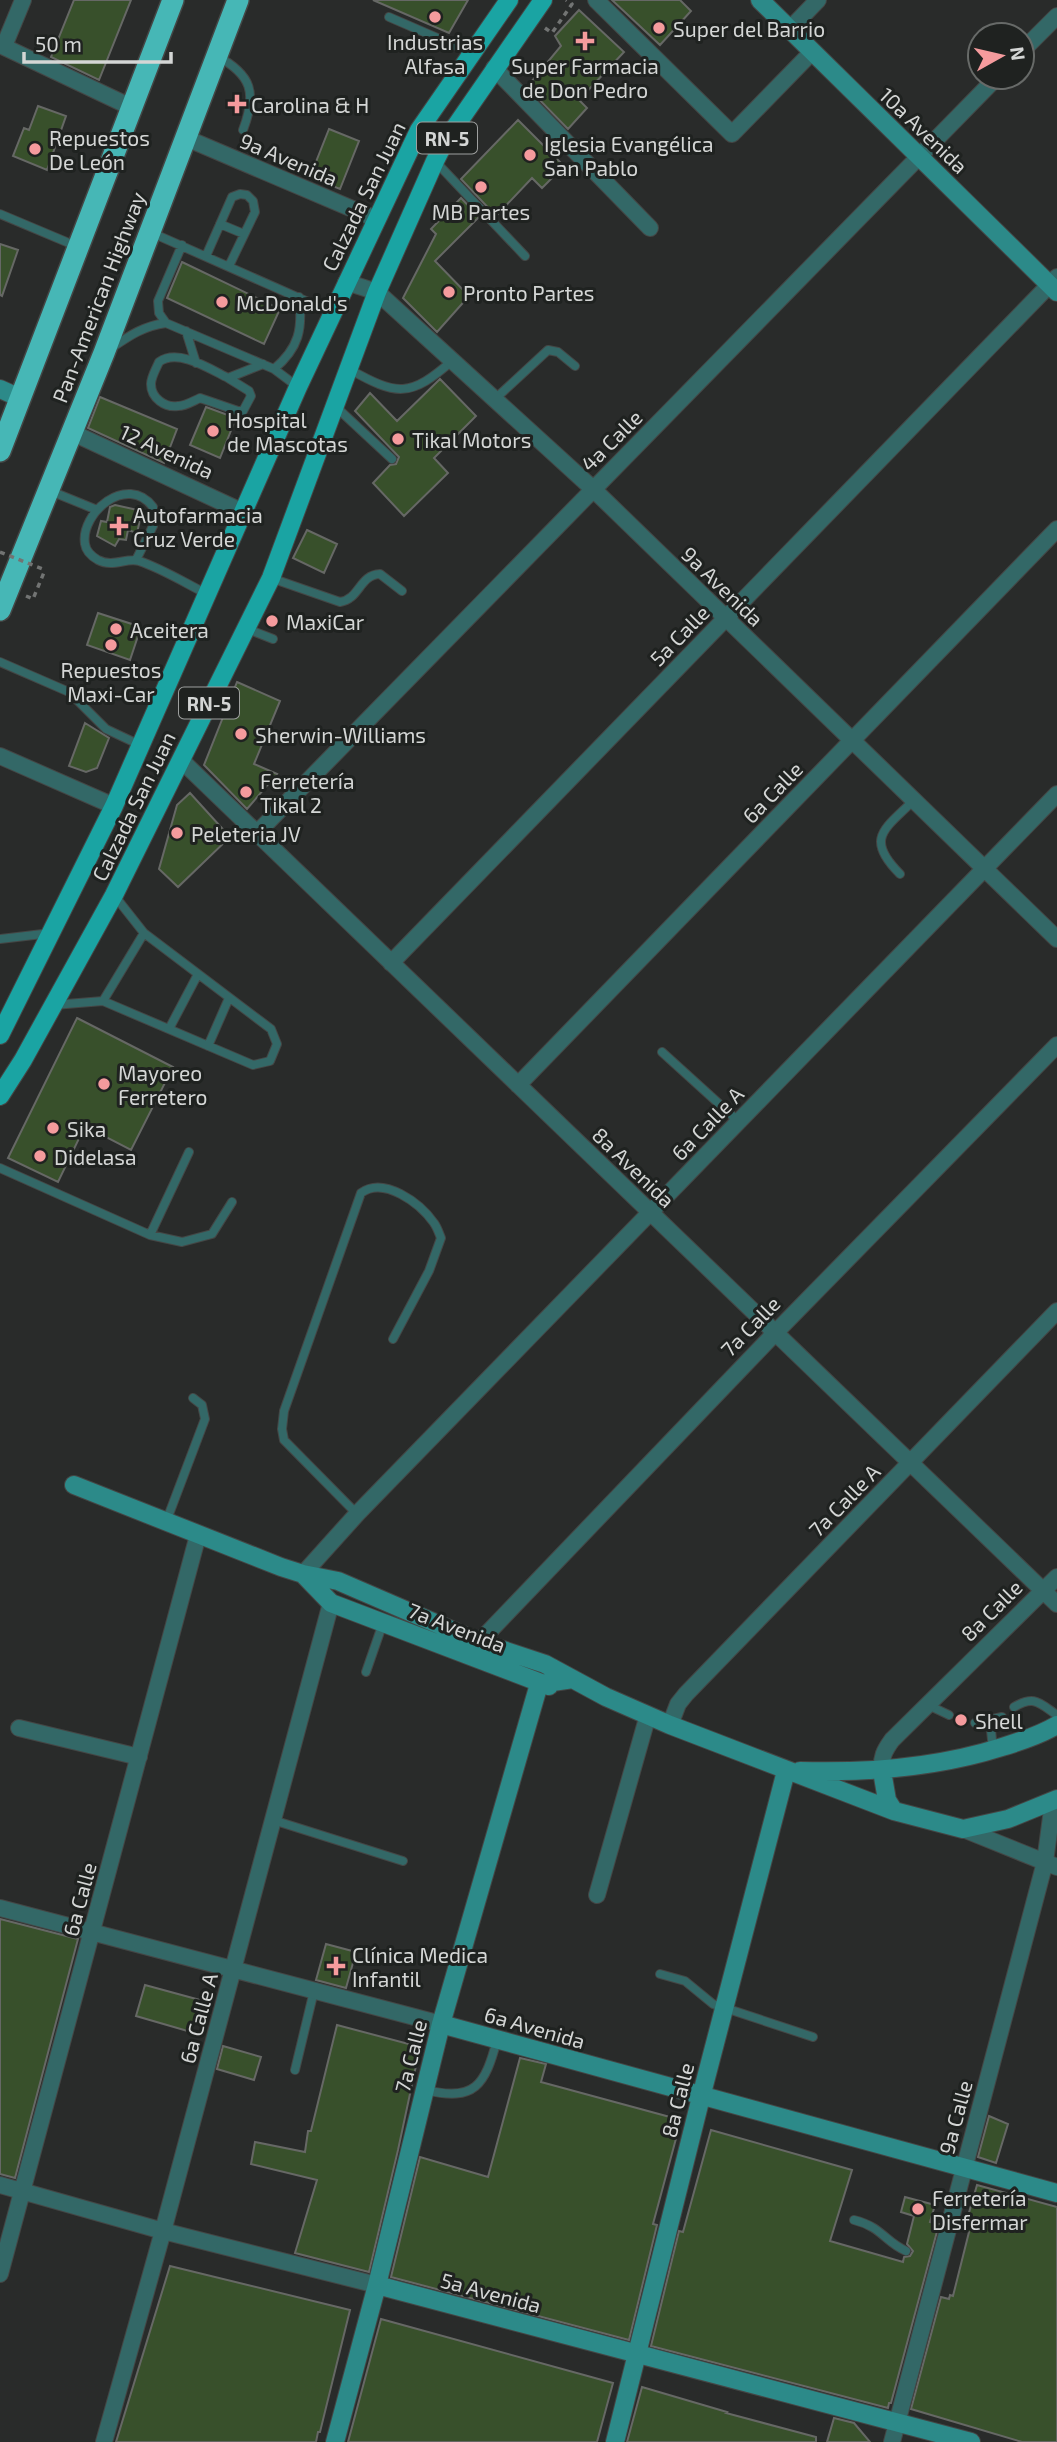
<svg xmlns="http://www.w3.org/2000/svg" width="1057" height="2442" viewBox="0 0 1057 2442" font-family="'Exo 2',sans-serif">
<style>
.building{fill:#38502b;stroke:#666865;stroke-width:2}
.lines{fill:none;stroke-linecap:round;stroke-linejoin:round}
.lane-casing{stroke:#444645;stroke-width:10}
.street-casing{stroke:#444645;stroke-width:18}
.secondary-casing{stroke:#444645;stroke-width:20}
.primary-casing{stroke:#444645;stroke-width:20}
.highway-casing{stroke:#444645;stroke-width:24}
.path{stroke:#727473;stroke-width:3.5;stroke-dasharray:5 5;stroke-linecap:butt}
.lane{stroke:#336867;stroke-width:8}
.street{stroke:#336867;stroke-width:16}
.secondary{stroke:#2c8a89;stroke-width:18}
.primary{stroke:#1aa4a3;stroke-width:18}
.highway{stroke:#46b7b6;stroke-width:21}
.path-bridge{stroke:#727473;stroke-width:3.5;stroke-dasharray:5 5;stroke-linecap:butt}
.poi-dot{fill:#f59b9d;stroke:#1f2220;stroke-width:2.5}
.labels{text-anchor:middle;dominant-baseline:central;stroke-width:6;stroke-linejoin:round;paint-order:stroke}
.shield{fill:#1f2220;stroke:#9ea09f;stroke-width:2}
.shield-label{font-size:19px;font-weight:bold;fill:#d4d6d5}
.poi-label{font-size:21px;fill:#d4d6d5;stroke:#1f2220;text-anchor:start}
.street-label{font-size:21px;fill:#d4d6d5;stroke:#1f2220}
</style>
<rect width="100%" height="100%" fill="#292b2a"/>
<path class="building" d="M74,0H131L99,80L51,57Z
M373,0H468L449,33Z
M612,0H680L691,11L660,45Z
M579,10L624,52L579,100L587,108L568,129L527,87L561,46L555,36Z
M38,106L66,116L47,170L13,156L24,128L29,130Z
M518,120L564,166L542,188L532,178L496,216L461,179Z
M329,129L359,141L340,189L310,177Z
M461,198L479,217L435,261L469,296L437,332L403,298L436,234L431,229Z
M0,244L18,250L2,296L0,295Z
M182,262L280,309L264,344L167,298Z
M440,379L476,416L434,458L448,473L404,516L373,483L390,465L396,464L399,457L355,411L370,393L397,421Z
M100,397L177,429L164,463L88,428Z
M206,407L236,418L220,458L190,445Z
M115,505L142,511L137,533L128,530L126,540L119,539L115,546L97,536L101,521L107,522L110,507Z
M307,530L337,544L324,573L293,558Z
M98,613L141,627L130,660L87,645Z
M237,682L280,701L254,764L277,774L247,809L204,765Z
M85,723L109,738L97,768L86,772L69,766Z
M190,793L230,837L178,887L159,869L177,805Z
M77,1018L173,1067L131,1150L85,1126L58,1182L8,1158Z
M0,1919L78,1939L15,2178L0,2174Z
M326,1944L356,1952L346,1988L316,1980Z
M145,1985L200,2000L191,2032L136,2016Z
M337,2025L420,2047L398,2150L369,2272L295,2253L317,2180L251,2164L255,2142L305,2152L308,2131H311Z
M223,2046L261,2057L254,2080L217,2069Z
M520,2058L546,2064L541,2082L681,2120L653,2224L657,2225L629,2340L391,2277L420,2157L488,2177Z
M989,2116L1008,2124L996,2163L978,2157Z
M711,2130L852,2170L830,2241L903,2262L904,2257L910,2256L913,2251L907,2244L914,2216L901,2212L905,2197L935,2205L930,2222L939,2224L891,2403H889L888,2408L651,2346L679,2231L683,2232Z
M977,2185L1057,2207V2442H1022L911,2409L941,2297L949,2299L950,2295L953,2296L969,2232L964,2230Z
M170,2266L350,2310L320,2432H318L316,2442H116Z
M381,2319L613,2383L597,2442H348Z
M642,2387L727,2412L726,2413L816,2437V2442H627Z
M834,2418L854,2423L870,2442H827Z"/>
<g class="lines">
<g class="lane-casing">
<path id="lane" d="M389,17L472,53
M217,56C252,75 257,93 243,130
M435,161L525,256
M0,214L76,246
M220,224L244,234
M150,232L333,313
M206,256L232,197L240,194L247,195L253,201L255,212L229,266
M166,323L159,313L158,301L182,245
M186,331L196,363
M110,349C129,336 143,326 166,323L274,369L298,387
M274,369C299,348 303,329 299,297
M349,369C397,396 410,398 453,360
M228,378L249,391L251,396L243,411H238L200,398C193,401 186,406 178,406C165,408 151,398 151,384C151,377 156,369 159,362C178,348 210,369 228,378L263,364
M495,399L548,350L558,352L575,366
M335,406L392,459
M48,490L97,510
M136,560L153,526V507C127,473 80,513 85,544C86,551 91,556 98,560C113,568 127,557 139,561C163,569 185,583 207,594
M271,578L340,602C360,599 359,575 380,574L402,591
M245,628L273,639
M0,662L69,692L106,729L140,745
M900,874C864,838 885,829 914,800
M0,939L51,933
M103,1001L144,933
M54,1005L103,1001L253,1065L270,1061L277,1044L271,1029L144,933L114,895
M169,1029L198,974
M208,1046L229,998
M662,1052L738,1121
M0,1168L150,1235L182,1242L212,1234L232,1202
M150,1235L189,1152
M357,1514L284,1440L282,1429L284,1411L361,1193C384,1176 420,1203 434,1223C437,1227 439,1233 441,1238L429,1271L393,1339
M166,1522L205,1419L202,1405L193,1398
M366,1672L383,1623
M928,1705L949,1715
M1014,1707C1035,1695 1039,1703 1057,1715
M990,1720L993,1750
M975,1723L1002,1717
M273,1820L403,1861
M660,1974L685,1981L713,2004L813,2037
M295,2070L314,1991
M426,2090C475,2102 485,2085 497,2040
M854,2220C882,2227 884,2241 906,2251"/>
</g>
<g class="street-casing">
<path id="street" d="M596,0L732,134L812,52
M789,30L818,0
M0,45L133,108
M4,46L23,0
M1022,51L1057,16
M494,68L650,228
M186,138L376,219
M346,282L377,292L592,488L1057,939
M71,432L243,512
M0,756L114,806
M182,761L1057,1604
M257,833L997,77
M391,963L1057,277
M518,1085L1057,529
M303,1574L357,1514L1057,794
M479,1642L775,1333L1057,1045
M670,1725L678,1704L686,1694L1057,1311
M19,1728L139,1757
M882,1771C881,1757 884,1751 892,1740L1057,1577
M963,1829L1057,1867
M597,1895L648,1715
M0,1908L441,2024
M0,2185L163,2231L377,2285
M0,2274L198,1535
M104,2442L163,2231L331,1603
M892,2442L1045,1862L1053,1802"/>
</g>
<g class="secondary-casing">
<path id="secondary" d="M760,0L1057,292
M0,389L20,398
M74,1485L281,1567L303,1574L338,1581L479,1642L545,1664L606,1697L670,1725L894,1811L963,1829L1008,1819L1057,1799
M303,1574L331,1603L549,1686
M800,1771C869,1773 936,1768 1002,1747C1022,1741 1040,1735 1057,1725
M882,1771L887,1800L894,1811
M441,2024L1057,2193
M377,2285L971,2442
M335,2442L377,2285L441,2024L539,1684L573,1679
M615,2442L701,2097L786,1771"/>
</g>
<g class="primary-casing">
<path id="primary" d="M0,1035L114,806L298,387L419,130L509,0
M0,1096L23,1060L114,895L271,578L377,292L435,161L444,143L543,0"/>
</g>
<g class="highway-casing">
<path id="highway" d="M0,451L173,0
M0,610L104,353L238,0"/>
</g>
<path class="path" d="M545,28L552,33L572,4L566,0
M26,596L33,599L45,570"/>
<use href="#lane" class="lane"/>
<use href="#street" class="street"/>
<use href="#secondary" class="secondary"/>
<use href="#primary" class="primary"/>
<use href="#highway" class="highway"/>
<path class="path-bridge" d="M0,552L45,570"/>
</g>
<g class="poi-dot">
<circle cx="435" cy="17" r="7"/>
<circle cx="659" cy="28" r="7"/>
<path d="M581.5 30.5h7v7h7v7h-7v7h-7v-7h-7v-7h7z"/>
<path d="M233.5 93.5h7v7h7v7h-7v7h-7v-7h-7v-7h7z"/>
<circle cx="35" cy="149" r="7"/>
<circle cx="530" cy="155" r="7"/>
<circle cx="481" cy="187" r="7"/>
<circle cx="449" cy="292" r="7"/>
<circle cx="222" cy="302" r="7"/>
<circle cx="213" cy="431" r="7"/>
<circle cx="398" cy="439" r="7"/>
<path d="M115.5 515.5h7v7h7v7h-7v7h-7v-7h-7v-7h7z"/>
<circle cx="272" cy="621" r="7"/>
<circle cx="116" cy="629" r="7"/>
<circle cx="111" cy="645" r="7"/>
<circle cx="241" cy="734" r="7"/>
<circle cx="246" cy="792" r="7"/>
<circle cx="177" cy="833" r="7"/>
<circle cx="104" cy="1084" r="7"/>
<circle cx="53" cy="1128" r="7"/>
<circle cx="40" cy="1156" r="7"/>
<circle cx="961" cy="1720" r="7"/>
<path d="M332.5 1955.5h7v7h7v7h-7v7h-7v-7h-7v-7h7z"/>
<circle cx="918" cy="2209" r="7"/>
</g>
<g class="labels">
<g class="shield">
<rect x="417" y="122.5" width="60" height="31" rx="5"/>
<rect x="179" y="687.5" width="60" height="31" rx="5"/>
</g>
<g class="shield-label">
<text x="447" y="138">RN-5</text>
<text x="209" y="703">RN-5</text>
</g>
<g class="poi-label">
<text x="673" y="28">Super del Barrio</text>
<text x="435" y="41" text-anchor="middle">Industrias<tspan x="435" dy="24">Alfasa</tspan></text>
<text x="585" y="65" text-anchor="middle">Super Farmacia<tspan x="585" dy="24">de Don Pedro</tspan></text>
<text x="251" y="104">Carolina &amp; H</text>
<text x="49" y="137">Repuestos<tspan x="49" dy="24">De León</tspan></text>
<text x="544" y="143">Iglesia Evangélica<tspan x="544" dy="24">San Pablo</tspan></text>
<text x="481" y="211" text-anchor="middle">MB Partes</text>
<text x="463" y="292">Pronto Partes</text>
<text x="236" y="302">McDonald's</text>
<text x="227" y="419">Hospital<tspan x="227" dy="24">de Mascotas</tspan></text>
<text x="412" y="439">Tikal Motors</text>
<text x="133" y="514">Autofarmacia<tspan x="133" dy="24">Cruz Verde</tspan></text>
<text x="286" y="621">MaxiCar</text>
<text x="130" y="629">Aceitera</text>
<text x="111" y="669" text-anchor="middle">Repuestos<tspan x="111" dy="24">Maxi-Car</tspan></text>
<text x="255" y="734">Sherwin-Williams</text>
<text x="260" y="780">Ferretería<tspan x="260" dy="24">Tikal 2</tspan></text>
<text x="191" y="833">Peleteria JV</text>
<text x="118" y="1072">Mayoreo<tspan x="118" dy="24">Ferretero</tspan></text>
<text x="67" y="1128">Sika</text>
<text x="54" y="1156">Didelasa</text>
<text x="975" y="1720">Shell</text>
<text x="352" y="1954">Clínica Medica<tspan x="352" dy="24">Infantil</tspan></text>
<text x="932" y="2197">Ferretería<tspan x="932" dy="24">Disfermar</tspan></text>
</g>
<g class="street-label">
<text transform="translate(924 130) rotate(44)">10a Avenida</text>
<text transform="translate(289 159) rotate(23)">9a Avenida</text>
<text transform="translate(363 196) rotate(-64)">Calzada San Juan</text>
<text transform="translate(98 297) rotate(-69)">Pan-American Highway</text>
<text transform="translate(611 440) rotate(-45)">4a Calle</text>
<text transform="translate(167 451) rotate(25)">12 Avenida</text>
<text transform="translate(723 586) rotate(44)">9a Avenida</text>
<text transform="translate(679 635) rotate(-46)">5a Calle</text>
<text transform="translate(772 792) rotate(-46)">6a Calle</text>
<text transform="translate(133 806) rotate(-64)">Calzada San Juan</text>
<text transform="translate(707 1123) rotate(-46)">6a Calle A</text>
<text transform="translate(634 1167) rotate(44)">8a Avenida</text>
<text transform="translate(750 1326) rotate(-46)">7a Calle</text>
<text transform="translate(844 1500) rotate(-46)">7a Calle A</text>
<text transform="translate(991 1610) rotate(-45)">8a Calle</text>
<text transform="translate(457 1627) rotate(21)">7a Avenida</text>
<text transform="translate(79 1899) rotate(-75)">6a Calle</text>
<text transform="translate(198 2018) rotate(-75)">6a Calle A</text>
<text transform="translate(535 2027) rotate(16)">6a Avenida</text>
<text transform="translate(410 2056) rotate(-76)">7a Calle</text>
<text transform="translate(677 2100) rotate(-76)">8a Calle</text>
<text transform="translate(955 2117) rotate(-75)">9a Calle</text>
<text transform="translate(491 2292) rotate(15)">5a Avenida</text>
</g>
</g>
<g transform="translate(1001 56) rotate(82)"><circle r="33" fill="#1f2220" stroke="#676a68" stroke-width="2"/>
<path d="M0-5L12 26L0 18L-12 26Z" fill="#f59b9d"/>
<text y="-10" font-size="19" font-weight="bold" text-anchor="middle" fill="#d4d6d5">N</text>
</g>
<path d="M24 52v10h147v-10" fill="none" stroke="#d4d6d5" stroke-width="3.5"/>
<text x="35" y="52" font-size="21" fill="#d4d6d5" stroke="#1f2220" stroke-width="5" paint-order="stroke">50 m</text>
</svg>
